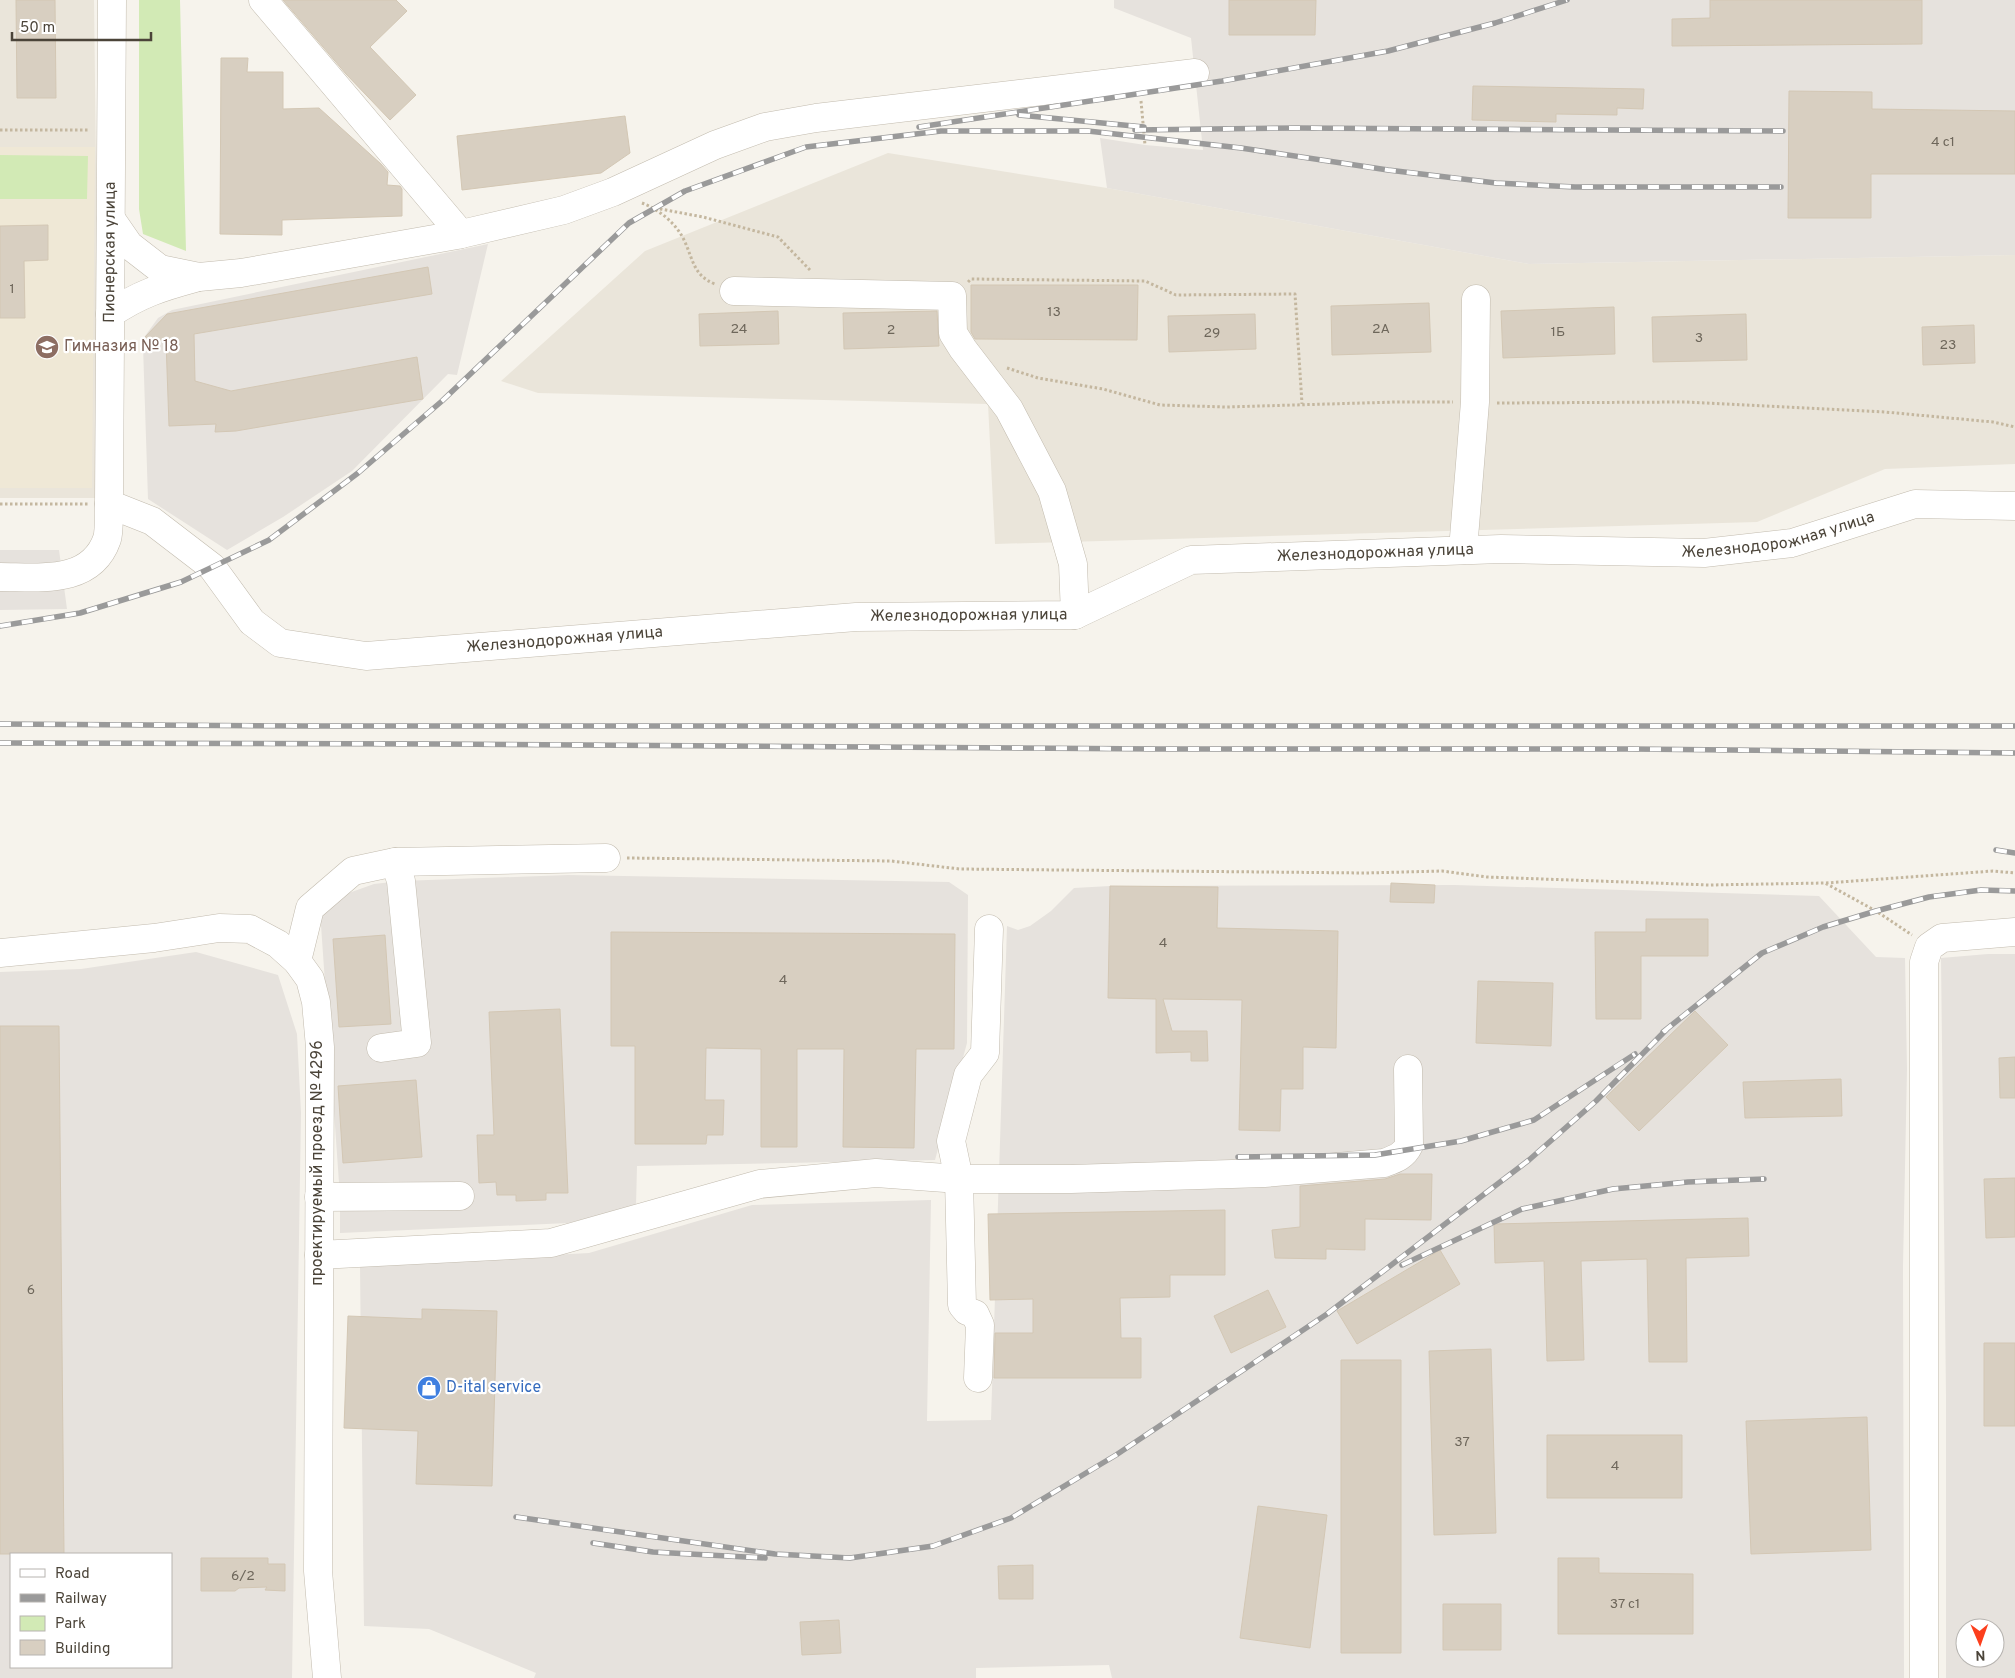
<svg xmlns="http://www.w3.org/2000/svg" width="2015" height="1678" viewBox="0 0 2015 1678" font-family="Overpass,sans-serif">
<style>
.residential{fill:#eae5da}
.industrial{fill:#e6e2dd;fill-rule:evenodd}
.education{fill:#efe8d6}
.green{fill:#d2eab5}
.building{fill:#d8cfc1;stroke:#d3c7b4}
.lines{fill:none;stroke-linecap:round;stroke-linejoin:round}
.minor-casing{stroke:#c2bbae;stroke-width:29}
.path{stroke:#c4b79f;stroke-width:3;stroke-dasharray:2.5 2.5;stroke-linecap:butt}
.minor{stroke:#fff;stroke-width:28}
.rail-casing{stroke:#9a9a9a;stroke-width:5.5}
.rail{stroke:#fff;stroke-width:4;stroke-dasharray:11;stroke-linecap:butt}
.labels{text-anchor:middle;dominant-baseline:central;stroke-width:4.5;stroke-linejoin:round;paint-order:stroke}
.number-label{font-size:14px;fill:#6e675b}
.street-label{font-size:16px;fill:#4b4439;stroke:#fff}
.education-label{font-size:16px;fill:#785e54;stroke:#fff;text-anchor:start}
.shop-label{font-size:16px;fill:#366cbe;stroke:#fff;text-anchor:start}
</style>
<rect width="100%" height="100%" fill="#f6f3ec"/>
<path class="residential" d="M0,0H94L100,498H0Z
M888,153L1107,188L1529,264L2015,255V464L1885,469L1757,522L995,544L988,404L538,393L501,381L645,251Z"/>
<path class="industrial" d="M1114,0H2015V255L1529,264L1107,188L1100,138L1145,145L1203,150L1191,38L1114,8Z
M488,244L457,375L448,374L352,471L283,517L227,550L148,499L143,346L145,336L158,318L172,310Z
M0,550H59L67,609L0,610Z
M568,875L949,882L968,895L967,1043L935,1160L637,1166L636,1206L568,1223L340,1233V1197L320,911L346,894L374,884L401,881Z
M1455,885L1819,896L1876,957L1905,958L1907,1069L1903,1266L1904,1678H1112L1109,1665L976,1668V1678H534L536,1673L429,1629L364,1626L360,1266L589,1253L752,1205L931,1200L927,1421L991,1420L1007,926L1018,930L1030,926L1051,911L1074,888L1110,886Z
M196,952L278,975L297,1034L301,1113L292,1678H0V972L81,969ZM11,1554H171V1667H11Z
M1988,954H2015V1678H1946V1396L1941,958ZM1965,1628H1995V1658H1965Z"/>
<path class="education" d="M0,147H95L92,488H0Z"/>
<path class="green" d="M139,0H180L186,251L143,234L139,209Z
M0,155L88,156L87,199H0Z"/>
<path class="building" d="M16,0H55L56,98H17Z
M283,0H396L407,11L370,47L416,95L390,120L346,74Z
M1229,0H1316L1315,35H1229Z
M1710,0H1922V44L1672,46V19L1710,18Z
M221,58H248L247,72H283V109L319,108L381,164L388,172L387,185L400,186L402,189V216L282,220V235L220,234Z
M1473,86L1644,89L1643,109L1617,108V115L1556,114V122L1472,120Z
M1789,91L1872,92V109L2015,111V174H1871V218H1788Z
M625,116L630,153L601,173L462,190L457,136Z
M48,225V260L24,261L25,318H0V226Z
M428,267L432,294L194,334L195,381L231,391L417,357L423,399L236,431L215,432L216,424L169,426L166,341L145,337L167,314Z
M971,285H1138L1137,340L975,339L971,332Z
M1429,303L1431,352L1332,355L1331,306Z
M1614,307L1615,354L1503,358L1501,311Z
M778,311L779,344L700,346L699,314Z
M937,311L939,346L844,349L843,313Z
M1255,314L1256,349L1169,352L1168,316Z
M1746,314L1747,360L1653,362L1652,317Z
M1974,325L1975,363L1923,365L1922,327Z
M1391,883L1435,885L1434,903L1390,902Z
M1110,886L1218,887L1217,928L1338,931L1336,1048L1303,1047V1089H1281L1280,1131L1239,1130L1242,1000L1163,999L1172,1031H1207L1208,1061H1191V1052L1156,1053V999L1108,998Z
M1646,919H1708V956H1641V1019H1596L1595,932H1646Z
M611,932L955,934L954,1049H916L914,1148L843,1147L844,1049H797V1147H761V1049L706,1048L705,1100H724L723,1135H707L706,1144H635V1046H611Z
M385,935L391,1024L339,1027L333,939Z
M1478,981L1553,983L1551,1046L1476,1043Z
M560,1009L568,1193H546V1200L516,1201V1195H497L496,1182L479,1183L477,1135H494L489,1012Z
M1695,1011L1728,1045L1639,1131L1606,1097Z
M0,1026H59L64,1554H0Z
M2015,1057V1098H2000L1999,1058Z
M1841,1079L1842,1116L1745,1118L1743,1082Z
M416,1080L422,1157L343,1163L338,1086Z
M1400,1174H1432L1431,1220L1365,1219V1250L1326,1249V1259L1275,1258L1272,1230L1300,1227V1186L1385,1179Z
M2015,1178V1237L1986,1238L1984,1179Z
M1225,1210V1275H1170V1297L1120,1298L1121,1338H1141V1378H994L995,1333H1033V1299L990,1300L988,1214Z
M1748,1218L1749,1256L1686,1258L1687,1362H1649L1647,1259L1581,1261L1584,1360L1547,1361L1544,1261L1495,1263L1494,1224Z
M1440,1250L1460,1284L1357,1344L1337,1311Z
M1268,1290L1286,1327L1231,1353L1214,1316Z
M422,1309L497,1311L492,1486L416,1484L418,1431L344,1428L348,1316L422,1319Z
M1984,1343H2015V1426H1984Z
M1491,1349L1496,1533L1434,1535L1429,1351Z
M1341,1360H1401V1653H1341Z
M1867,1417L1871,1550L1751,1554L1746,1421Z
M1547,1435H1682V1498H1547Z
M1258,1506L1327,1515L1310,1648L1240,1638Z
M201,1558H268V1564H285V1591L265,1590L267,1587L239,1588L235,1591H201Z
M1558,1558H1599V1573L1693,1574V1634H1558Z
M1033,1565V1599H999L998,1566Z
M1443,1604H1501V1650H1443Z
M839,1620L841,1653L802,1655L800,1622Z"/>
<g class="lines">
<g class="minor-casing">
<g id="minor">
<path d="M263,0L461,234"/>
<path d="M111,219L129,245L160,269L199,277L241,273L457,235L564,210L613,192L715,145L765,127L816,118L1195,73"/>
<path d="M734,291L952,296L953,333L963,349L1009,409L1052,491L1073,564L1075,615"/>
<path d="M110,314C139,294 162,287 195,278"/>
<path id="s1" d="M109,504L152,521L212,567L252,622L280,643L366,656L856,617L1075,615L1191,560L1501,549L1704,553L1792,543L1915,504L2015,506"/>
<path d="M1463,550L1475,402L1476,299"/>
<path id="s2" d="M0,577C39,577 91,585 107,539C110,529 108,515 109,504L112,0"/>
<path d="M0,953L154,938L219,928L250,929L278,944L297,961L310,979L316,1002L320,1047L318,1571L327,1678"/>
<path d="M297,961L310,908L353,871L395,862L606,858"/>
<path d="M381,1048L417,1043L401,881L395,862"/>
<path d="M319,1197L460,1196"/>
<path d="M319,1255L551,1243L760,1184L876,1173L959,1179H1071L1264,1173L1384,1163C1395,1159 1404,1156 1409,1145L1408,1069"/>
<path d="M978,1378L980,1325L975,1314L967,1311L962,1305L959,1179L951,1141L968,1075L985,1053L989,929"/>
<path d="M1924,1678V962L1929,947L1942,938L2015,932"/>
</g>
</g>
<path class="path" d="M1141,101L1145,145
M0,130H89
M642,203C660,210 677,224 685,242C693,260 694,276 715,284
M655,208L703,217L778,237L810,270
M968,282L971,279L1145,281L1176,295L1295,294L1302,404
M1007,368L1038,378L1103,389L1160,405L1226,407L1396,402H1453
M1497,403L1685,402L1885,412L1993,422L2015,427
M0,504H88
M627,858L891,861L960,869L1366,873L1442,871L1487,877L1709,885L1825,883L1876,911L1912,935
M1826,883L1993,871L2015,873"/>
<use href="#minor" class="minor"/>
<g class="rail-casing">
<path id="rail" d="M1019,115L1144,127
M919,127L1222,81L1388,51L1495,23L1567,0
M1135,130L1297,128L1783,131
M0,626L80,613L181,582L269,540L358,473L442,401L629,223L685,191L806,147L941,131H1088L1241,148L1388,170L1496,183L1575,187H1781
M0,724L306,726H2015
M0,743L438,744L1158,749H1632L2015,753
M1996,850L2015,853
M1663,1032L1762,953L1823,927L1876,911L1929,897L1981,890L2015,891
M1238,1157L1375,1155L1461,1141L1534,1120L1635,1054
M1402,1265L1522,1209L1613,1189L1688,1182L1764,1179
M516,1517L775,1554L850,1558L933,1546L1011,1518L1116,1455L1327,1314L1529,1160L1596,1101L1667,1029
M593,1543L653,1552L765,1558"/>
</g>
<use href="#rail" class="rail"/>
</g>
<defs>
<g id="school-disc" transform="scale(1.25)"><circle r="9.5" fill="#8d6e63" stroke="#fff"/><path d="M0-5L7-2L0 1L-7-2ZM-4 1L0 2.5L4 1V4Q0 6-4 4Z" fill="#fff"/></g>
<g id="shop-disc" transform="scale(1.25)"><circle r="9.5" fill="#3f7fe0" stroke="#fff"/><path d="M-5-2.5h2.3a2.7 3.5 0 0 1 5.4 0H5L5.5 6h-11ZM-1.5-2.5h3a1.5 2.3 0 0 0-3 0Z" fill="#fff"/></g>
</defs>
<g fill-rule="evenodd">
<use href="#school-disc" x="47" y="347"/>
<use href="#shop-disc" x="429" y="1388"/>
</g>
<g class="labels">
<g class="number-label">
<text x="1943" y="142">4 с1</text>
<text x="12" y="289">1</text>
<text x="1054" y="312">13</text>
<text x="739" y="329">24</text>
<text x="1381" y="329">2А</text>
<text x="891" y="330">2</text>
<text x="1558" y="332">1Б</text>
<text x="1212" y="333">29</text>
<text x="1699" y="338">3</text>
<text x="1948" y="345">23</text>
<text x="1163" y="943">4</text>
<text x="783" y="980">4</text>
<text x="31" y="1290">6</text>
<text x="1462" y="1442">37</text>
<text x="1615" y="1466">4</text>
<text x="243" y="1576">6/2</text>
<text x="1625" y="1604">37 с1</text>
</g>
<g class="street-label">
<text stroke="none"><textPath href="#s2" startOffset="410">Пионерская улица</textPath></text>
<text stroke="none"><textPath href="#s1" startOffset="1740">Железнодорожная улица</textPath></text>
<text stroke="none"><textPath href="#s1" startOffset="1335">Железнодорожная улица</textPath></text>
<text stroke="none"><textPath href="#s1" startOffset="916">Железнодорожная улица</textPath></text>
<text stroke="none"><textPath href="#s1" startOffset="511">Железнодорожная улица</textPath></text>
<text transform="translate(318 1163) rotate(-90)">проектируемый проезд № 4296</text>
</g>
<g class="education-label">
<text x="64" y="347">Гимназия № 18</text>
</g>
<g class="shop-label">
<text x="446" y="1388">D-ital service</text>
</g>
</g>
<rect x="10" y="1553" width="162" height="115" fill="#ffffff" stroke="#b7b4b0"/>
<rect x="20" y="1569" width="25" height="8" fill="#ffffff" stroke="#b7b4b0"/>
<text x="55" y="1578" font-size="15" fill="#4b4439">Road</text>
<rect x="20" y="1594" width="25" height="8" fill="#9a9a9a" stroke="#b7b4b0"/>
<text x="55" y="1603" font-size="15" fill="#4b4439">Railway</text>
<rect x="20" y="1616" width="25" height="15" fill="#d2eab5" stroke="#b7b4b0"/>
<text x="55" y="1628" font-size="15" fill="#4b4439">Park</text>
<rect x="20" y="1640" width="25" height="15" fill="#d8cfc1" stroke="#b7b4b0"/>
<text x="55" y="1653" font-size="15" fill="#4b4439">Building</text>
<g transform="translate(1980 1643) rotate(178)"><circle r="24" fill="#ffffff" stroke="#b7b4b0"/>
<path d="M0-4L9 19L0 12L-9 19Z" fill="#fc3f1d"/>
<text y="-8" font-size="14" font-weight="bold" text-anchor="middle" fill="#4b4439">N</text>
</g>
<path d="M12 32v8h139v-8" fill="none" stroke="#4b4439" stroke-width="2.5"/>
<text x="20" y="32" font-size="15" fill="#4b4439" stroke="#ffffff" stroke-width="4" paint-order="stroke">50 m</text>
</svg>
